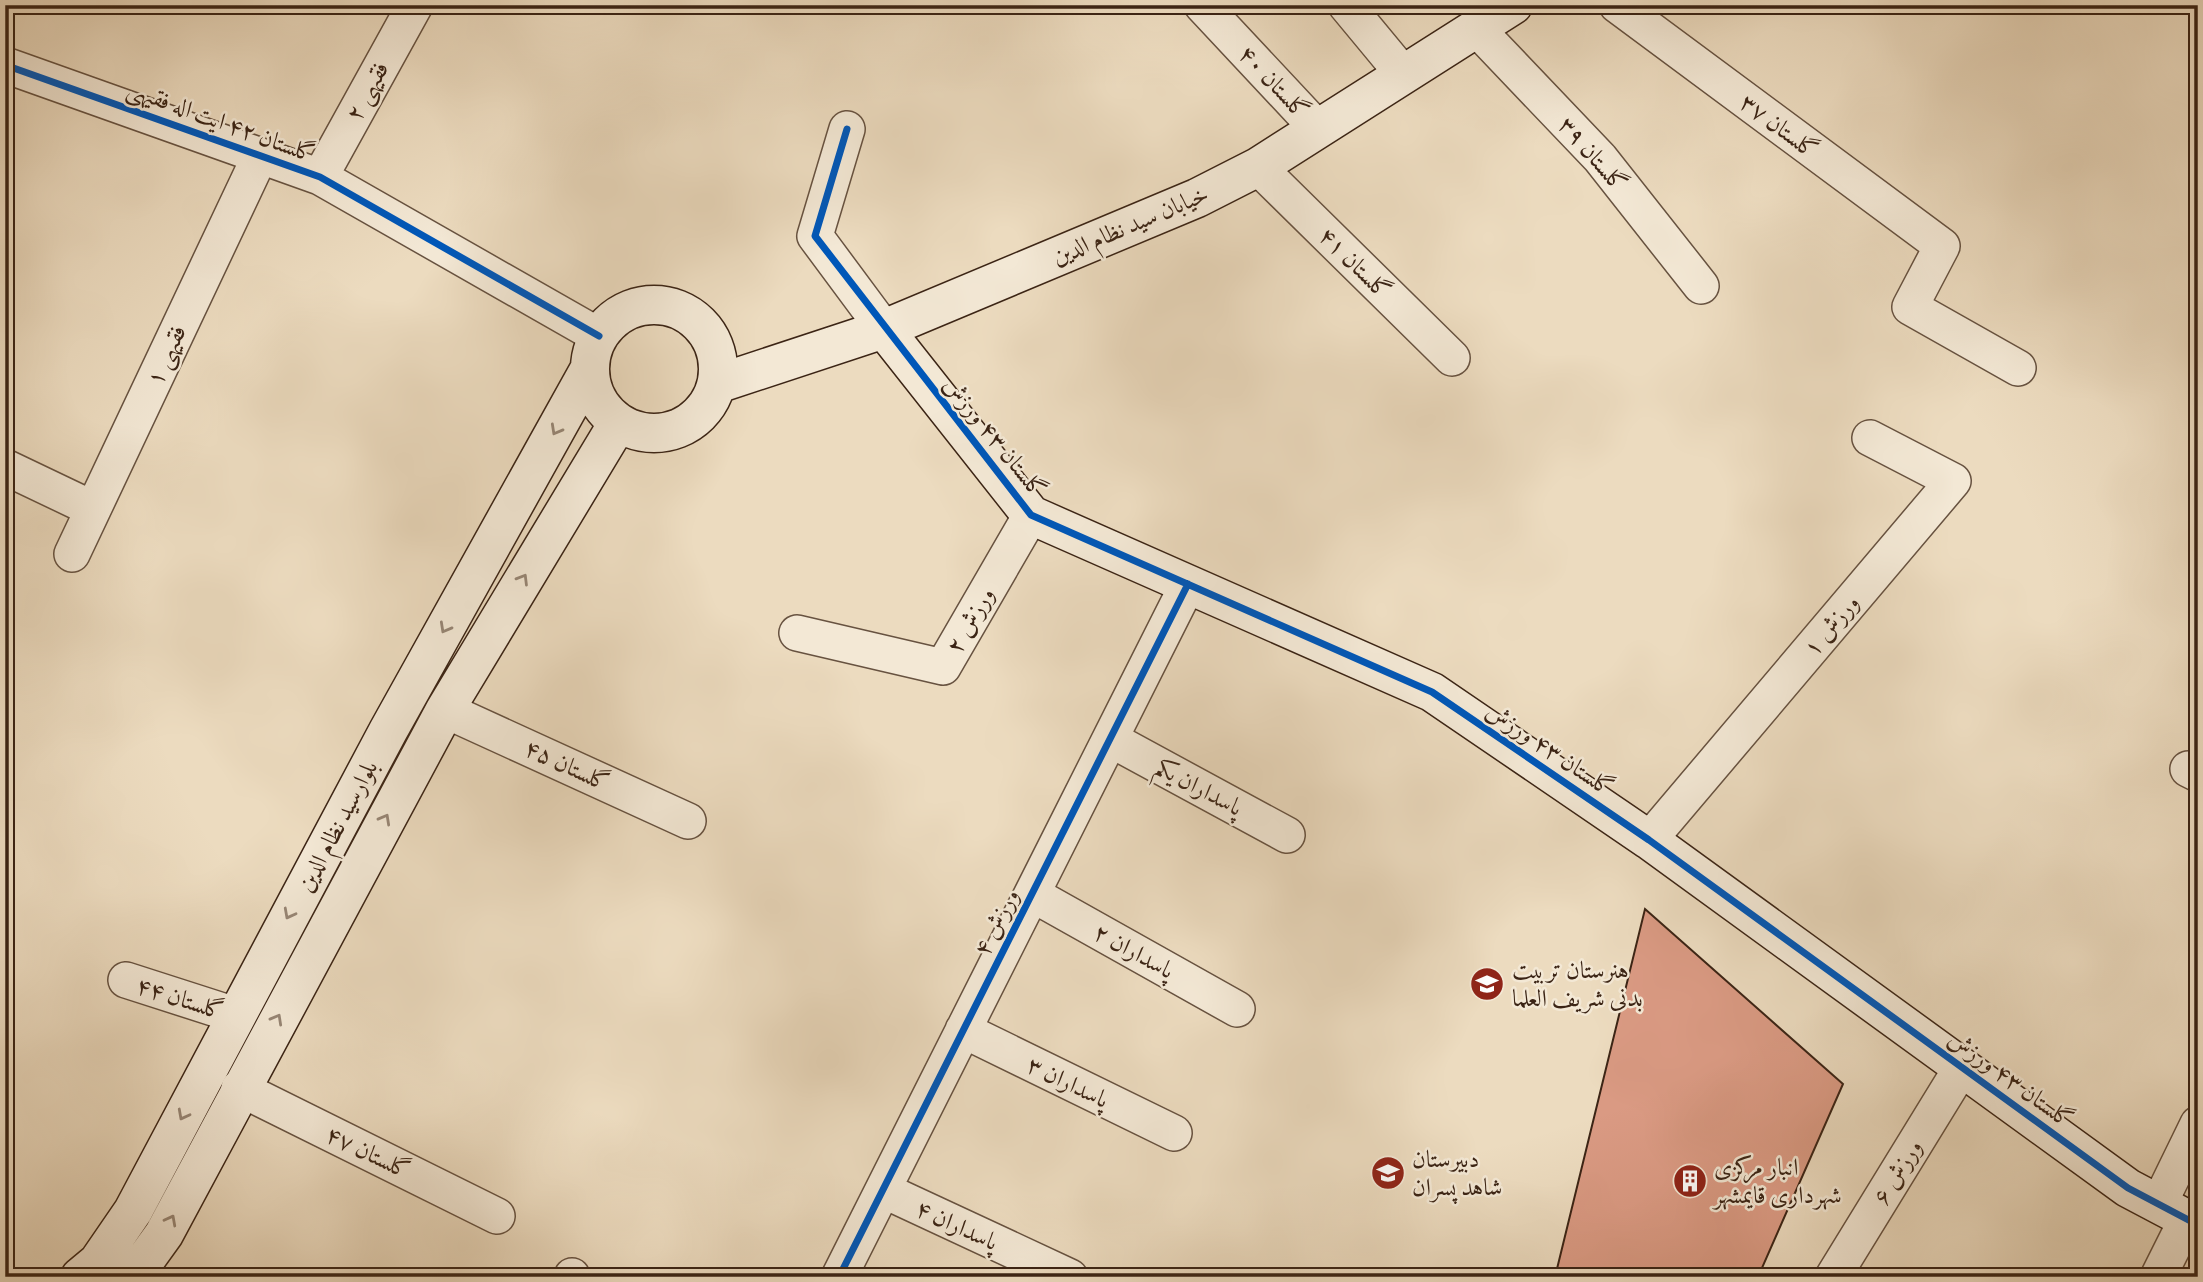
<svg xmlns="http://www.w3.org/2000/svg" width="2203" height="1282" viewBox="0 0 2203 1282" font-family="Alegreya,Amiri,serif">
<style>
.building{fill:#da9a83;stroke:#3b2415;stroke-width:2}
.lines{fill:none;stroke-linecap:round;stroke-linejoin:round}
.street-casing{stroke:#675240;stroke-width:38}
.secondary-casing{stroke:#3b2415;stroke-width:41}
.street{stroke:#f3e8d5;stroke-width:35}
.secondary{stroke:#f3e8d5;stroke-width:38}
.cycleway-casing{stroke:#f3e8d5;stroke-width:11}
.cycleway{stroke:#0057b8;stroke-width:7}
.oneway{stroke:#978675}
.labels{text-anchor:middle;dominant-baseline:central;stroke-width:5;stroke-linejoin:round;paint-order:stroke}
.street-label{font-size:24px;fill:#3b2415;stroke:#f3e8d5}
.poi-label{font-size:24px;fill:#3b2415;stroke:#f3e8d5;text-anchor:start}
</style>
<rect width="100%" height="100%" fill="#ecdbbf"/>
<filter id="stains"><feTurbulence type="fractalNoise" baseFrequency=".00286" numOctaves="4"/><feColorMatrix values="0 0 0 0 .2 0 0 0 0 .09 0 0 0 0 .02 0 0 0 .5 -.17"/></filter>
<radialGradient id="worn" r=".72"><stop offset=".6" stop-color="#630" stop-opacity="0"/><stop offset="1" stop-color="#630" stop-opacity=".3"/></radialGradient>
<path class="building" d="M1645,909L1843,1084L1758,1277H1555Z"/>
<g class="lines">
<g class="street-casing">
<path id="street" d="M1202,5L1317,128
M1346,5L1404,75
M1617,5L1942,246L1910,307L2018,368
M1477,29L1600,158L1701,286
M5,65L320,177L599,336
M847,129L815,236L884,329
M1258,167L1452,358
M320,177L415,5
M5,467L93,509
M72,554L260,156
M797,633L943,667L1031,515
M445,710L688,821
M1110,739L1287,835
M2188,769L2198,774
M1649,840L1953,481L1870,438
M1032,894L1237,1009
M126,980L235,1015
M963,1030L1174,1133
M239,1088L497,1216
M883,1190L1070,1277
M2159,1204L2198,1124
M572,1277V1276
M839,1277L1188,584
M1833,1277L1962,1067
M2158,1277L2187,1219"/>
</g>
<g class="secondary-casing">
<path id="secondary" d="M590 369a64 64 0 1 1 128 0a64 64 0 1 1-128 0Z
M884,329L1031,515L1432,692L1649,840L2128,1188L2198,1225
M717,384L884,329L1197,198L1258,167L1513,5
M80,1277L98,1262L133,1211L388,731L589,370
M133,1277L164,1234L445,710L618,423"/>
</g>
<use href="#street" class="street"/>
<use href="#secondary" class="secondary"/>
<g class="cycleway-casing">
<path id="cycleway" d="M5,65L320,177L599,336
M847,129L815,236L1031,515L1432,692L1649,840L2128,1188L2198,1225
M839,1277L1188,584"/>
</g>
<use href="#cycleway" class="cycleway"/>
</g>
<defs><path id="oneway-chevron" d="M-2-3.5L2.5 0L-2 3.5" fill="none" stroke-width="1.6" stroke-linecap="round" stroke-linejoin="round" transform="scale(1.75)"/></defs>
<g class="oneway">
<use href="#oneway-chevron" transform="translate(556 430) rotate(119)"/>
<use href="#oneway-chevron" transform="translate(523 579) rotate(-59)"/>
<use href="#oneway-chevron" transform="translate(445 628) rotate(119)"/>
<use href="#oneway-chevron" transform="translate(385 819) rotate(-61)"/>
<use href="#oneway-chevron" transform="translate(289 914) rotate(118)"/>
<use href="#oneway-chevron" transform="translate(277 1019) rotate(-61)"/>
<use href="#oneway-chevron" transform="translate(183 1115) rotate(118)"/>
<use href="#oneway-chevron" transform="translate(171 1220) rotate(-62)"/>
</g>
<defs>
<g id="school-disc" transform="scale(1.75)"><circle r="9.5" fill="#8f2418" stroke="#f3e8d5"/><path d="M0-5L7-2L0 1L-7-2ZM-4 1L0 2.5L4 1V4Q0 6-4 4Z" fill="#fff"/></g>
<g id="building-disc" transform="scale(1.75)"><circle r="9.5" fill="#8f2418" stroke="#f3e8d5"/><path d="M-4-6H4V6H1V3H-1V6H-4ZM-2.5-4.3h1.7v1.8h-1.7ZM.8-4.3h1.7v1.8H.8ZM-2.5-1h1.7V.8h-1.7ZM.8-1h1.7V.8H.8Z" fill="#fff"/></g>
</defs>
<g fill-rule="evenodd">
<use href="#school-disc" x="1487" y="984"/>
<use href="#school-disc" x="1388" y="1173"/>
<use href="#building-disc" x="1690" y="1181"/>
</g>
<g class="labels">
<g class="street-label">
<text transform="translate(1274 82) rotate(47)">گلستان ۴۰</text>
<text transform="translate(367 91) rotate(-61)">فقیهی ۲</text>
<text transform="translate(221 121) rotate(20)">گلستان ۴۲ ایت اله فقیهی</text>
<text transform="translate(1779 126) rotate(37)">گلستان ۳۷</text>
<text transform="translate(1593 154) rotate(49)">گلستان ۳۹</text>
<text transform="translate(1130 225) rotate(-23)">خیابان سید نظام الدین</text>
<text transform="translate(1355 263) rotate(45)">گلستان ۴۱</text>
<text transform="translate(166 355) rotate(-65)">فقیهی ۱</text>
<text transform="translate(995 437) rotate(51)">گلستان ۴۳ ورزش</text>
<text transform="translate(970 620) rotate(-60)">ورزش ۲</text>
<text transform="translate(1831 625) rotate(-50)">ورزش ۱</text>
<text transform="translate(1550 749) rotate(34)">گلستان ۴۳ ورزش</text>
<text transform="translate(567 765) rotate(25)">گلستان ۴۵</text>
<text transform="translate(1199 787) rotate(28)">پاسداران یکم</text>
<text transform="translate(337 826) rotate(-62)">بلوارسید نظام الدین</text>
<text transform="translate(996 922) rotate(-63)">ورزش ۴</text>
<text transform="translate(1134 951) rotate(29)">پاسداران ۲</text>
<text transform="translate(180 998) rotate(18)">گلستان ۴۴</text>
<text transform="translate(2011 1079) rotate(36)">گلستان ۴۳ ورزش</text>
<text transform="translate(1068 1082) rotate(26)">پاسداران ۳</text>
<text transform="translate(368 1152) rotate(26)">گلستان ۴۷</text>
<text transform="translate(1897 1172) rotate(-58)">ورزش ۶</text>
<text transform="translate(957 1225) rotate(25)">پاسداران ۴</text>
</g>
<g class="poi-label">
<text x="1512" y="970">هنرستان تربیت<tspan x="1512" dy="28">بدنی شریف العلما</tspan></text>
<text x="1412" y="1159">دبیرستان<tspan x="1412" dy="28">شاهد پسران</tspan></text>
<text x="1714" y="1167">انبار مرکزی<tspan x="1714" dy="28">شهرداری قایمشهر</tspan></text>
</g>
</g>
<rect width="2203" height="1282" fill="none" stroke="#ecdbbf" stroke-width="28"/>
<rect x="7" y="7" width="2189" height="1268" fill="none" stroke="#3b2415" stroke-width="3.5"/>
<rect x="14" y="14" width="2175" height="1254" fill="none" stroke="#3b2415" stroke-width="2"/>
<rect width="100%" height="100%" filter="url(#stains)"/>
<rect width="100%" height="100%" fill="url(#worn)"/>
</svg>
